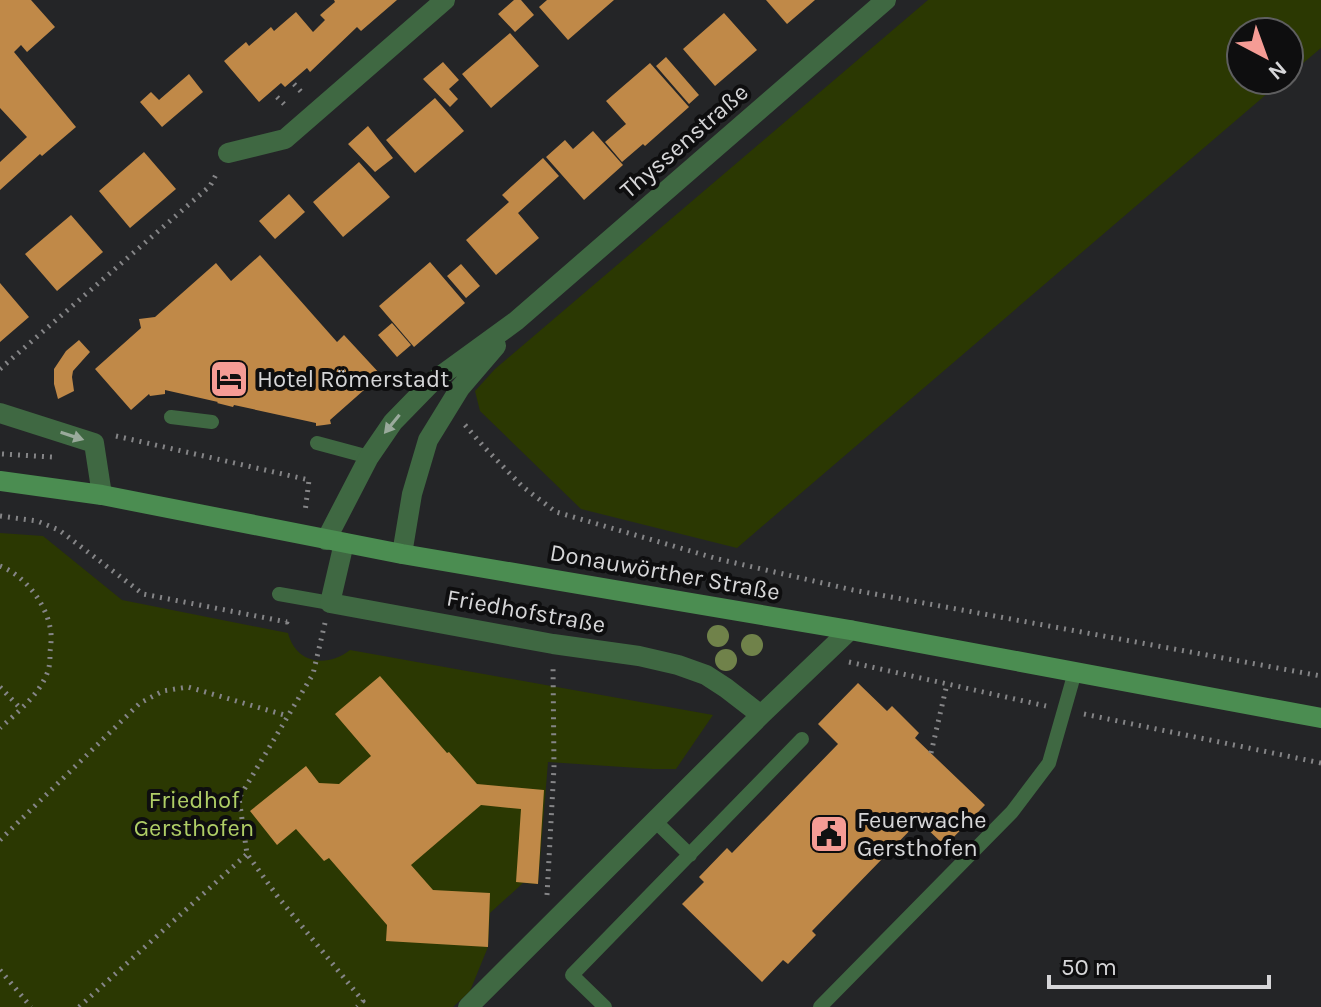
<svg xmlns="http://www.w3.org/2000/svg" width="1321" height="1007" viewBox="0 0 1321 1007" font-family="Karla,sans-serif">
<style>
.green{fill:#2b3802}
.building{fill:#c08948}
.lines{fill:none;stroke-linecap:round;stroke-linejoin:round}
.path{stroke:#858587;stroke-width:5;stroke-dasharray:2 6;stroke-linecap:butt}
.service{stroke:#3f6842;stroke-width:14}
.minor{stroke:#3f6842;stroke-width:20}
.secondary{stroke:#4b8d51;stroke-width:20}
.tree{fill:#70824a}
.oneway{fill:#9aaa9c}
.labels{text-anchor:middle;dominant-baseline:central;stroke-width:8;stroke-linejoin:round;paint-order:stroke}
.street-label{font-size:24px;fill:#d6d6d8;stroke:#0e0e0f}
.poi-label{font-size:24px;fill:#d6d6d8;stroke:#0e0e0f;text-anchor:start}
.park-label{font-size:24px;fill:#afce66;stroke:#0e0e0f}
</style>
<rect width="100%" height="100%" fill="#242527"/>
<path class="green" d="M928,0H1321V48L1289,75V32H1241V80H1283L737,548L581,509L480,411L475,391L495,369Z
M0,533L43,536L122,600L288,633C296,664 327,668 350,650L713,715L676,769H653L548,762L538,884L523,883L490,913L488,947L470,991L453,1007H0Z"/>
<path class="building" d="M0,0H31L55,27L27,52L21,45L14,52L76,127L42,156L40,154L0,190V162L27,137L0,108Z
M334,0H397L361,31L357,27L310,72L307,68L285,87L281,83L259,102L224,61L246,42L249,46L271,27L274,31L296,12L313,32L325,20L320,15L335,2Z
M514,0H521L534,15L515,32L498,14Z
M547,0H614L568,40L539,7Z
M766,0H815L787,24Z
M724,13L757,50L715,86L683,49Z
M510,33L539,66L491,108L462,74Z
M666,57L699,95L689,104L656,66Z
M443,62L459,80L449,89L458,99L450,107L423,79Z
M650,63L689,107L645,146L643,144L622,162L605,142L626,124L606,101Z
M189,74L203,92L162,127L140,102L151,92L159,100Z
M435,98L464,131L415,173L386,140Z
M368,126L393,158L375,172L348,144Z
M593,131L623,165L584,200L546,157L565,140L573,149Z
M144,152L176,189L130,228L99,191Z
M543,158L559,176L518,213L539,238L496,275L466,240L509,202L502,195Z
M359,162L390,197L343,237L313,202Z
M289,194L305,212L275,239L259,221Z
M71,215L103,252L57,291L25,254Z
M260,255L337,342L344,335L381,375L330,420L331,424L324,425L316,426V423L234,405L233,407L217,403L218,402L165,390V394L150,396L149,394L131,410L95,369L141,328L139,319L155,317L216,263L231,281Z
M430,262L465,303L414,347L379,306Z
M461,264L480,286L466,298L447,276Z
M0,283L29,317L0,342Z
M392,323L411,345L397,357L378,335Z
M79,340L90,352L73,371L72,377L74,391L58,399L54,384V369L66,351Z
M380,676L447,753L449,752L477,784L544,790L538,884L516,882L521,809L481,805L411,865L433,890L490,893L488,947L386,941L387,925L329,858L324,861L296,829L277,845L250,811L306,766L319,783L339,784L371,756L335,714Z
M858,683L887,711L892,706L919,733L915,738L985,805L945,846L919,821L812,931L816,935L788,964L783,960L762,982L682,904L704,882L699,877L727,848L732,853L838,744L818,724Z"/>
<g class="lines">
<path class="path" d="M294,84L304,95
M277,97L288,108
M0,369L210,186L218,171
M465,425L484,447L523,487L556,512L718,559L853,590L1321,676
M116,436L309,480L305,512
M2,454L52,457
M0,516L37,521L59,530L143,594L287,622L288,617
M0,566C24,575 45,602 50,627C52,635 51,644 50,652C50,658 50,665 48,671C40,694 18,712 0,728
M325,623L313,674L239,798L247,854L278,897L363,1001L357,1007
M849,662L1046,706
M0,687L21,709
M1084,714L1321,763
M931,753L947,684
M0,840L140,703L163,691L188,687L288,716
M547,895L554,767L553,665
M0,970L31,1007
M79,1007L247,854"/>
<path class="service" d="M171,417L212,422
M317,443L369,457
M279,594L330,603
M655,821L690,855
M605,1007L572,975L802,739
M820,1007L1012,812L1049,763L1075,672"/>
<path class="minor" d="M228,153L285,139L445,0
M0,413L94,443L102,495
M326,540L369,457L393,422L432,382L516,321L886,0
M344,543L330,603L553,644L639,656L678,665L706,675L726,688L761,715
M402,554L412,494L428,440L460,388L496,346
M468,1007L761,715L850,630"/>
<path class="secondary" d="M0,481L102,495L402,554L850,630L1321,718"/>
</g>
<g class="tree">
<circle cx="718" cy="636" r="11"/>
<circle cx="752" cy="645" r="11"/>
<circle cx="726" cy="660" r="11"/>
</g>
<defs><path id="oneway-solid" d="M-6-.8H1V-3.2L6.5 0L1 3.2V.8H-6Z" transform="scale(2)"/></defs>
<g class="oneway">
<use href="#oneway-solid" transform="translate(392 424) rotate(129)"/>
<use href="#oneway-solid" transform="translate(72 436) rotate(18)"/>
</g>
<defs>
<g id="hotel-square" transform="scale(2)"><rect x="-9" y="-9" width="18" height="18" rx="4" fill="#f59c95" stroke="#0e0e0f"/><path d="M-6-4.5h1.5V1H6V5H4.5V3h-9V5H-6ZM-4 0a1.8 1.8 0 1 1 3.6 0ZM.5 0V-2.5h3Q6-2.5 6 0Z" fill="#111"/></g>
<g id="civic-square" transform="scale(2)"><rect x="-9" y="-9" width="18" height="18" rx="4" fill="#f59c95" stroke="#0e0e0f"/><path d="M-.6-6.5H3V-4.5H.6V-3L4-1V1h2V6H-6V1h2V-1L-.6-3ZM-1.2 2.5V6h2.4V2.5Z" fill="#111"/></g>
</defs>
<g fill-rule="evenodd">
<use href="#hotel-square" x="229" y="379"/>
<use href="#civic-square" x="829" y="834"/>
</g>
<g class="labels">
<g class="street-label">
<text transform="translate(684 141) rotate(-41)">Thyssenstraße</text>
<text transform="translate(665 572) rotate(10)">Donauwörther Straße</text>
<text transform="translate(526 611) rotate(10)">Friedhofstraße</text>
</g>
<g class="poi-label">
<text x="257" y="379">Hotel Römerstadt</text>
<text x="857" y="820">Feuerwache<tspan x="857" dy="28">Gersthofen</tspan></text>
</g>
<g class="park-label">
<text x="194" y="800">Friedhof<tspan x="194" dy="28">Gersthofen</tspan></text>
</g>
</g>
<g transform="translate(1265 56) rotate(139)"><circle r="38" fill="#0e0e0f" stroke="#5e5e5f" stroke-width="2"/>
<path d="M0-6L14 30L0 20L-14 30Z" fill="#f59c95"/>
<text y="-12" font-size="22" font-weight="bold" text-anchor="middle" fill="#d6d6d8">N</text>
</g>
<path d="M1049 975v12h220v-12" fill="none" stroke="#d6d6d8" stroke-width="4"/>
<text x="1061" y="975" font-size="24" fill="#d6d6d8" stroke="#0e0e0f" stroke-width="6" paint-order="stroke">50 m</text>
</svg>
